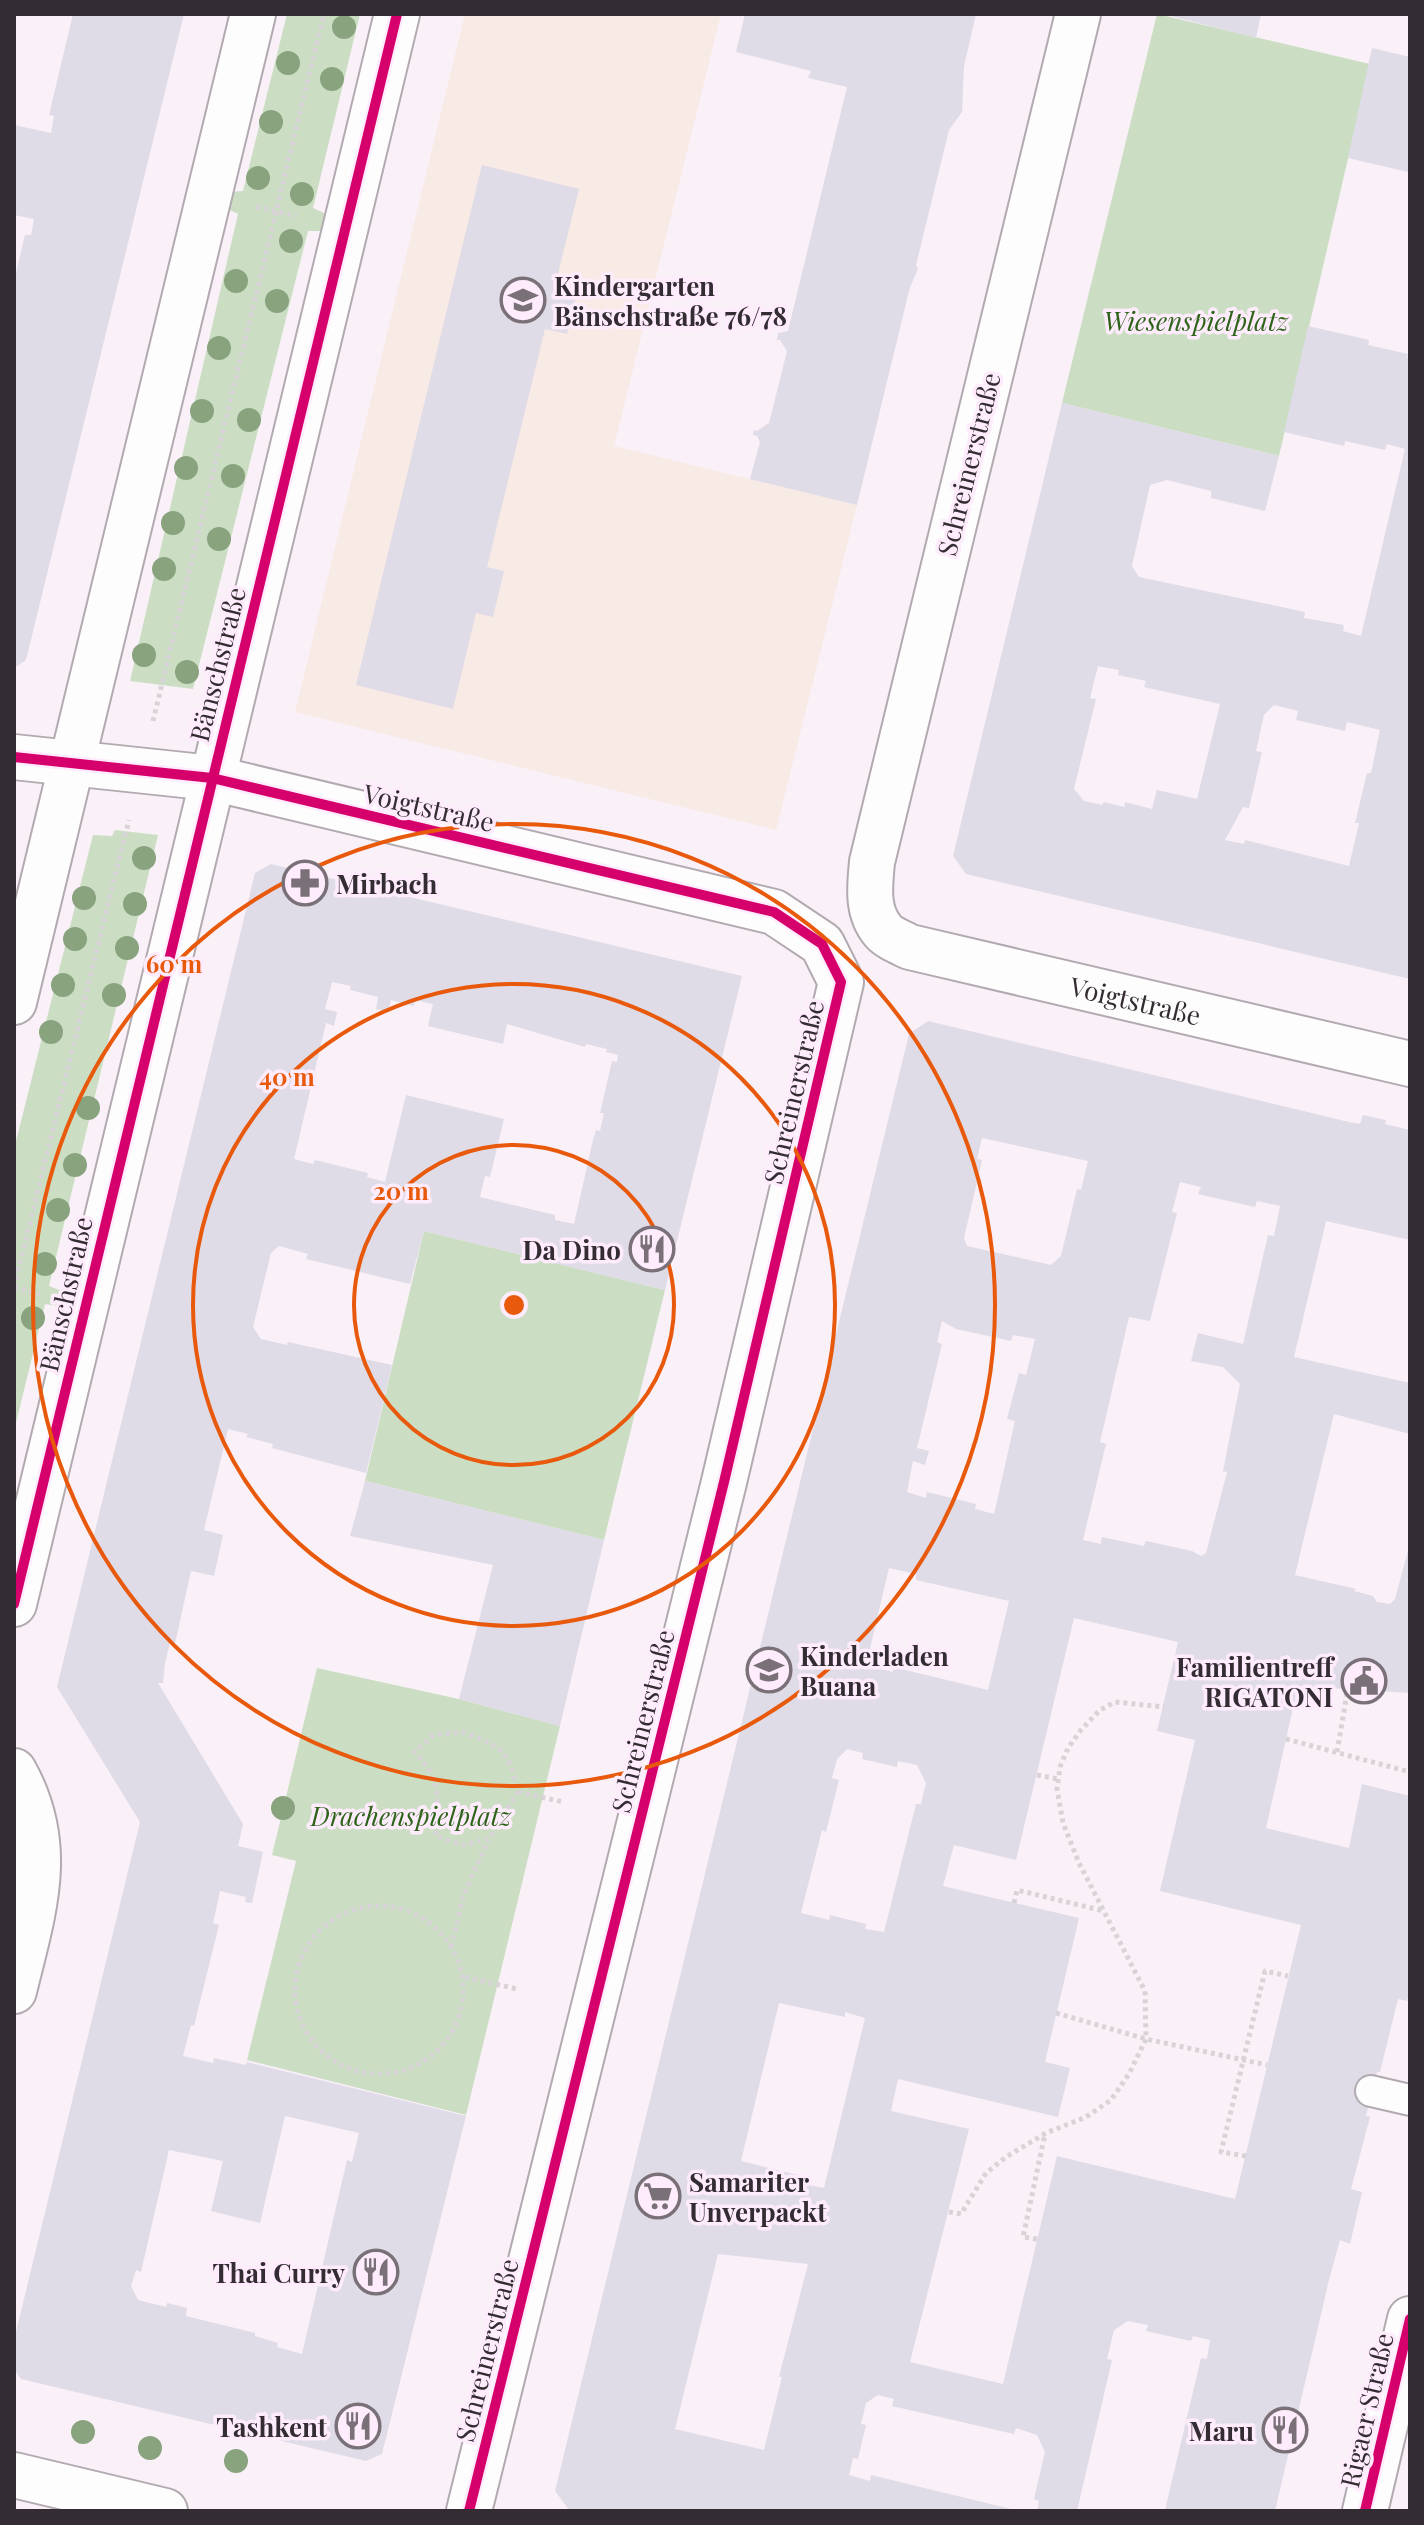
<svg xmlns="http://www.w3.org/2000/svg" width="1424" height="2525" viewBox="0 0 1424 2525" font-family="'Playfair Display',serif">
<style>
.education{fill:#f8eae4}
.green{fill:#cbdec4}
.building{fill:#dfdbe7;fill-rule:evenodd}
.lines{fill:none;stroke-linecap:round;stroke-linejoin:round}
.service-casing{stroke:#b2aab0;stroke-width:34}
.minor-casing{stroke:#b2aab0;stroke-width:48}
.path{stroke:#d8d3d6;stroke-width:5;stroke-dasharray:4 4;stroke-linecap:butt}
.service{stroke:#fefdfe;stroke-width:30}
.minor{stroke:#fefdfe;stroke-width:44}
.cycleway-casing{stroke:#feecfc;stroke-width:15}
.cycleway{stroke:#d6006c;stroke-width:10}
.tree{fill:#89a37e}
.ring{fill:none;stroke:#e8590c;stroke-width:4}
.labels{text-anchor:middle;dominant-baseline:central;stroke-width:7;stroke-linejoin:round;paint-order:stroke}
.poi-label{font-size:26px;font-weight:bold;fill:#332c32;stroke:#feecfc;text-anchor:end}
.park-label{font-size:26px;font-style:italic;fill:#2d641a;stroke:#feecfc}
.street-label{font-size:26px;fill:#332c32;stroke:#feecfc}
.centre{fill:#e8590c;stroke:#feecfc;stroke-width:4}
.ring-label{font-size:24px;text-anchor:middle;font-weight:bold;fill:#e8590c;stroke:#feecfc;stroke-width:7;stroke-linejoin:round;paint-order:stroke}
</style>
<rect width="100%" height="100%" fill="#faf0f8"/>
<path class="education" d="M465,14H721L614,446L857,505L776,830L295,712Z"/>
<path class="green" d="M287,14H360L313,208L328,215L324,231H308L193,689L130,681L238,214L226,208L230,192L243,191Z
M1157,14L1370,64L1279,456L1062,403Z
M115,830L158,835L49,1286L62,1291L59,1306L45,1304L14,1431V1149L93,835L112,836Z
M424,1231L665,1290L604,1540L365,1481Z
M317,1668L459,1699L560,1726L466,2115L247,2060L296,1861L272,1855Z"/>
<path class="building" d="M73,14H184L26,660L14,668V281L25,235H31L34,219L14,215V125L51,133L54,116L49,115Z
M745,14H976L964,66L962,112L949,130L916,265L918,269L910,287L857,505L750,479L760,442L757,436L753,435L754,430L757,431L769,423L787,351L780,340H777L778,333L788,331L847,87L808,78L811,71L736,52Z
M1163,14H1261L1256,38Z
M1372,48L1410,57V165L1408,172L1348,158Z
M482,165L579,189L556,282L578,288L567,334L545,329L487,567L504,571L493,617L476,613L453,709L356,685Z
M1308,326L1369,340L1368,345L1408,354L1407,358L1410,359V979L966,874L953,856L1062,403L1279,456L1265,511L1211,498V491L1167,480L1150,485L1132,566L1139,577L1305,612L1304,618L1344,625L1343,631L1361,636L1405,449L1387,444L1385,450L1345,441L1344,446L1284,432ZM1098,666L1119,670L1118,675L1146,681L1144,687L1220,704L1197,799L1157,790L1152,809L1125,802L1124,807L1104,802L1102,805L1084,801L1074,789L1096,699L1090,698ZM1274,705L1298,711L1296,720L1345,731L1347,722L1380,730L1371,773H1367L1355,823H1359L1349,866L1245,840L1244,844L1225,840L1243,807L1249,808L1262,752L1256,751L1264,715Z
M271,864L742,976L665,1290L424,1231L410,1284L306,1259L308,1254L279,1246L271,1253L253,1327L261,1339L287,1345L288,1342L392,1365L366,1473L272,1448L273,1444L246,1437L248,1434L228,1429L204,1530L223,1535L214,1576L191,1571L175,1644L170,1643L165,1663L163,1683H158L243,1824L238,1846L263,1852L252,1903L245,1902L246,1897L220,1891L213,1923L219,1925L194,2026L191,2025L183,2056L213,2063L214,2058L246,2065L247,2062L466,2116L382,2454L366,2461L21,2379L14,2369V2340L140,1822L57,1687L255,873ZM332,982L351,986L350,990L378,997L376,1009L388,1012L391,1000L414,1006L415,1000L433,1004L428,1026L503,1044L507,1024L585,1047L586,1044L607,1049L606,1052L618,1055L617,1062L612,1061L600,1113H604L600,1131L596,1130L593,1140L574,1224L555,1220V1215L480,1197L485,1176L490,1177L504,1119L406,1095L385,1182L367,1177L368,1173L315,1160L313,1164L294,1159L326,1023L334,1026L337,1012L325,1009ZM285,2116L359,2133L352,2162L347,2160L302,2354L277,2347L278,2343L255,2336V2333L186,2316L187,2308L167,2303L166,2307L138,2300L131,2286L136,2270L141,2272L169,2150L223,2161L211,2211L260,2223Z
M928,1021L1349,1122L1360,1124L1363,1115L1386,1120L1385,1124L1410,1130V1240L1326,1221L1294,1357L1410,1383V1434L1334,1414L1295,1575L1356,1589L1354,1591L1373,1596L1377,1602L1390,1604L1395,1599L1410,1543V1693L1298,1686L1266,1828L1349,1848L1362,1784L1410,1796V1989L1407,2001L1398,1999L1380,2072H1377L1366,2116L1370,2117L1351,2189L1362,2192L1350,2244L1340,2240L1329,2280L1275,2511L1165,2510L1201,2358L1207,2359L1210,2340L1193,2336L1191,2341L1146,2331L1148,2325L1128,2321L1114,2330L1107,2359L1112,2360L1077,2511H1037L1039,2501L1034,2499L1045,2452L1037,2435L1016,2428L1014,2434L892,2406L894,2399L878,2395L866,2403L861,2424L866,2425L858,2459L853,2458L849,2475L870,2481L871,2475L1019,2511H575L569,2510L555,2491L909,1034ZM982,1138L1088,1161L1081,1190L1077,1189L1061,1256L1051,1265L967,1246L964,1238L982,1160L977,1159ZM1180,1182L1201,1187L1198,1194L1255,1207L1257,1201L1280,1206L1274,1236L1268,1235L1243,1344L1198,1333L1191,1361L1223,1367L1240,1384L1223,1471L1227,1472L1206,1553L1201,1556L1192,1551L1146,1541L1144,1546L1102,1537L1101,1544L1083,1540L1106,1444L1100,1442L1129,1317L1150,1321L1177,1213L1172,1212ZM942,1321L956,1329L1011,1341L1013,1335L1035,1339L1026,1375L1019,1373L1007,1419L1015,1421L994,1514L975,1509L976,1504L927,1492L926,1498L907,1492L913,1461L925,1465L929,1451L917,1448L942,1344L937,1342ZM889,1568L916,1574V1580L1009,1601L988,1690L893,1667V1672L866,1665ZM1074,1618L1178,1642L1157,1731L1195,1740L1160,1891L1301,1925L1235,2199L1057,2156L1003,2384L910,2362L969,2129L891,2111L898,2079L1058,2117L1070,2068L1045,2062L1079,1918L943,1886L954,1845L1016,1860ZM847,1749L863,1753L862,1759L897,1767L898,1761L917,1765L926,1783L921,1804H916L884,1932L865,1929L866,1924L830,1915L829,1920L801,1913L822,1830L826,1832L839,1780L832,1778L837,1759ZM779,2003L845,2017V2012L865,2018L824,2188L804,2184L806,2177L741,2161ZM718,2254L808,2264L779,2377H782L764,2450L675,2429Z
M365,1481L604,1540L560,1726L459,1699L493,1565L350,1536Z"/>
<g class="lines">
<g class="service-casing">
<path id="service" d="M1371,2091L1410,2100"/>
</g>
<g class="minor-casing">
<g id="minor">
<path id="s1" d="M1078,14L872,862C870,885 866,911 883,931C889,938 902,943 910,947L1410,1064"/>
<path d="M14,757L212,778L774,912L822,944L841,982L724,1482L469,2511"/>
<path d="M14,1002L253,14"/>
<path d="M14,1604L397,14"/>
<path d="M14,1771C57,1847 33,1912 14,1991"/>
<path d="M14,2475L165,2511"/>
<path d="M1365,2511L1410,2319"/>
</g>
</g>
<path class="path" d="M256,207L297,216
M153,721L324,14
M14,1287L129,820
M14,1287L40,1294
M462,1732C503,1747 508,1749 518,1792L489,1839L463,1845L436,1836C436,1798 444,1780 414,1752L434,1735Z
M1286,1739L1410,1772
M1337,1752L1348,1688
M1037,1775L1058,1779
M518,1792L563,1802
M1014,1903L1017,1890L1104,1911
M295 1990a84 84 0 1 1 168 0a84 84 0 1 1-168 0Z
M451,1947L463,1896L488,1840
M465,1977L517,1989
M1056,2013L1146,2039L1267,2065
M1246,2156L1221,2152L1265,1971L1288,1976
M949,2212L961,2214L986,2173L1006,2157L1046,2133L1086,2117L1111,2100L1129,2074L1146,2039L1145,1991L1079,1863L1063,1823L1057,1789L1060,1767L1068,1748L1081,1730L1100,1710L1115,1702L1164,1707
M1037,2239L1023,2237L1045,2134"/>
<use href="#service" class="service"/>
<use href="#minor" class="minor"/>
<g class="cycleway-casing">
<path id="cycleway" d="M14,757L212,778L774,912L822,944L841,982L724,1482L469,2511
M14,1604L397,14
M1365,2511L1410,2319"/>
</g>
<use href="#cycleway" class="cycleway"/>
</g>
<g class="tree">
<circle cx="344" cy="27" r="12"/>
<circle cx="288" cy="63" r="12"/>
<circle cx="332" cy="79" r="12"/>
<circle cx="271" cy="122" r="12"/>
<circle cx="258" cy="178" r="12"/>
<circle cx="302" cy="194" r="12"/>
<circle cx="291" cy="241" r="12"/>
<circle cx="236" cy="281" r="12"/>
<circle cx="277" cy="301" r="12"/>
<circle cx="219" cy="348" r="12"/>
<circle cx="202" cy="411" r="12"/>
<circle cx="249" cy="420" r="12"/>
<circle cx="186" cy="468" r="12"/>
<circle cx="233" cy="476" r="12"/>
<circle cx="173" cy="523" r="12"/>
<circle cx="219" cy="539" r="12"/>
<circle cx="164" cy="569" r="12"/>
<circle cx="144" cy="655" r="12"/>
<circle cx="187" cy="672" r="12"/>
<circle cx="144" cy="858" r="12"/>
<circle cx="84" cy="898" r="12"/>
<circle cx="135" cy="904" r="12"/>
<circle cx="75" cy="939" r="12"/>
<circle cx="127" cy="948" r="12"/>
<circle cx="63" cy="985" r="12"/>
<circle cx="114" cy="995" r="12"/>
<circle cx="51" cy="1032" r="12"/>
<circle cx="88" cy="1108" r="12"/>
<circle cx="75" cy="1165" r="12"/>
<circle cx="58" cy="1210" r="12"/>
<circle cx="45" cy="1264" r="12"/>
<circle cx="33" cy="1318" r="12"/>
<circle cx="283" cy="1808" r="12"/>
<circle cx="83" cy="2432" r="12"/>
<circle cx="150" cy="2448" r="12"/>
<circle cx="236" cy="2461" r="12"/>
</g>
<g class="ring">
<circle cx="514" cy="1305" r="160"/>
<circle cx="514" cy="1305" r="321"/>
<circle cx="514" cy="1305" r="481"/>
</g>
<defs>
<g id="school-ring" transform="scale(2.3)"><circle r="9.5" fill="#feecfc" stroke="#797177" stroke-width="1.5"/><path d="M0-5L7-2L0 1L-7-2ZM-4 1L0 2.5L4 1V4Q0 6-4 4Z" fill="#797177"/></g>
<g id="pharmacy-ring" transform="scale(2.3)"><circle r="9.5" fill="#feecfc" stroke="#797177" stroke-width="1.5"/><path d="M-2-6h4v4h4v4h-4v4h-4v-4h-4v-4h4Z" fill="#797177"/></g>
<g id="restaurant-ring" transform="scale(2.3)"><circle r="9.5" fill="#feecfc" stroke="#797177" stroke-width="1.5"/><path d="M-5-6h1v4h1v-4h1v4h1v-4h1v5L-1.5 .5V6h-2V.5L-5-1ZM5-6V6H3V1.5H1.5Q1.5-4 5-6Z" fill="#797177"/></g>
<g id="civic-ring" transform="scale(2.3)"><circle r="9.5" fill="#feecfc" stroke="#797177" stroke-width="1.5"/><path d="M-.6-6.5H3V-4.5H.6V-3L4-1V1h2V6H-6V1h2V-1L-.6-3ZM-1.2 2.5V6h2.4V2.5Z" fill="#797177"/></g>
<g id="supermarket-ring" transform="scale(2.3)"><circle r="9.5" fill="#feecfc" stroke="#797177" stroke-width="1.5"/><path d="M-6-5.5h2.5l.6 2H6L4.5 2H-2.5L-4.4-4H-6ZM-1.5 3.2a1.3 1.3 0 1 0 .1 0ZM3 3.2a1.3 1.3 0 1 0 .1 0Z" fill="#797177"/></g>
</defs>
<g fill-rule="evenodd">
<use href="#school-ring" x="523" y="300"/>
<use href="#pharmacy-ring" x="305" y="883"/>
<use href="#restaurant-ring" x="652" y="1249"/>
<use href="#school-ring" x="769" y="1670"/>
<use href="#civic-ring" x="1364" y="1681"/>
<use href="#supermarket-ring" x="658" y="2196"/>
<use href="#restaurant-ring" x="376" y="2272"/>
<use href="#restaurant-ring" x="358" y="2426"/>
<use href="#restaurant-ring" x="1285" y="2430"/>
</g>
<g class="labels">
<g class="poi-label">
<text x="554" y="285" text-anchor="start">Kindergarten<tspan x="554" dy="30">Bänschstraße 76/78</tspan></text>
<text x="336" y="883" text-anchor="start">Mirbach</text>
<text x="621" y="1249">Da Dino</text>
<text x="800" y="1655" text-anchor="start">Kinderladen<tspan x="800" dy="30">Buana</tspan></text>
<text x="1333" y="1666">Familientreff<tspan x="1333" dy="30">RIGATONI</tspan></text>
<text x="689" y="2181" text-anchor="start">Samariter<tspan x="689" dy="30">Unverpackt</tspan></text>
<text x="345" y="2272">Thai Curry</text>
<text x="327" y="2426">Tashkent</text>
<text x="1254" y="2430">Maru</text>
</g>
<g class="park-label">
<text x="1196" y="320">Wiesenspielplatz</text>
<text x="411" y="1815">Drachenspielplatz</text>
</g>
<g class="street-label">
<text transform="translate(968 464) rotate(-76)">Schreinerstraße</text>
<text transform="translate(217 664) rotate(-76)">Bänschstraße</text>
<text transform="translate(429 807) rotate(13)">Voigtstraße</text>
<text stroke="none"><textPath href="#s1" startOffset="1208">Voigtstraße</textPath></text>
<text transform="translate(793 1092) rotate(-77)">Schreinerstraße</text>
<text transform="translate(65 1294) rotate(-77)">Bänschstraße</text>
<text transform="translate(642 1721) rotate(-76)">Schreinerstraße</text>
<text transform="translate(486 2350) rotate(-76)">Schreinerstraße</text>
<text transform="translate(1366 2410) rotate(-77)">Rigaer Straße</text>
</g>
</g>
<circle cx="514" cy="1305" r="12" class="centre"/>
<g class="ring-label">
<text x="174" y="973">60 m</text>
<text x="287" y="1086">40 m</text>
<text x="401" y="1200">20 m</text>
</g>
<rect width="1424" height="2525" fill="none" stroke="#332c32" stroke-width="32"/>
</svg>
